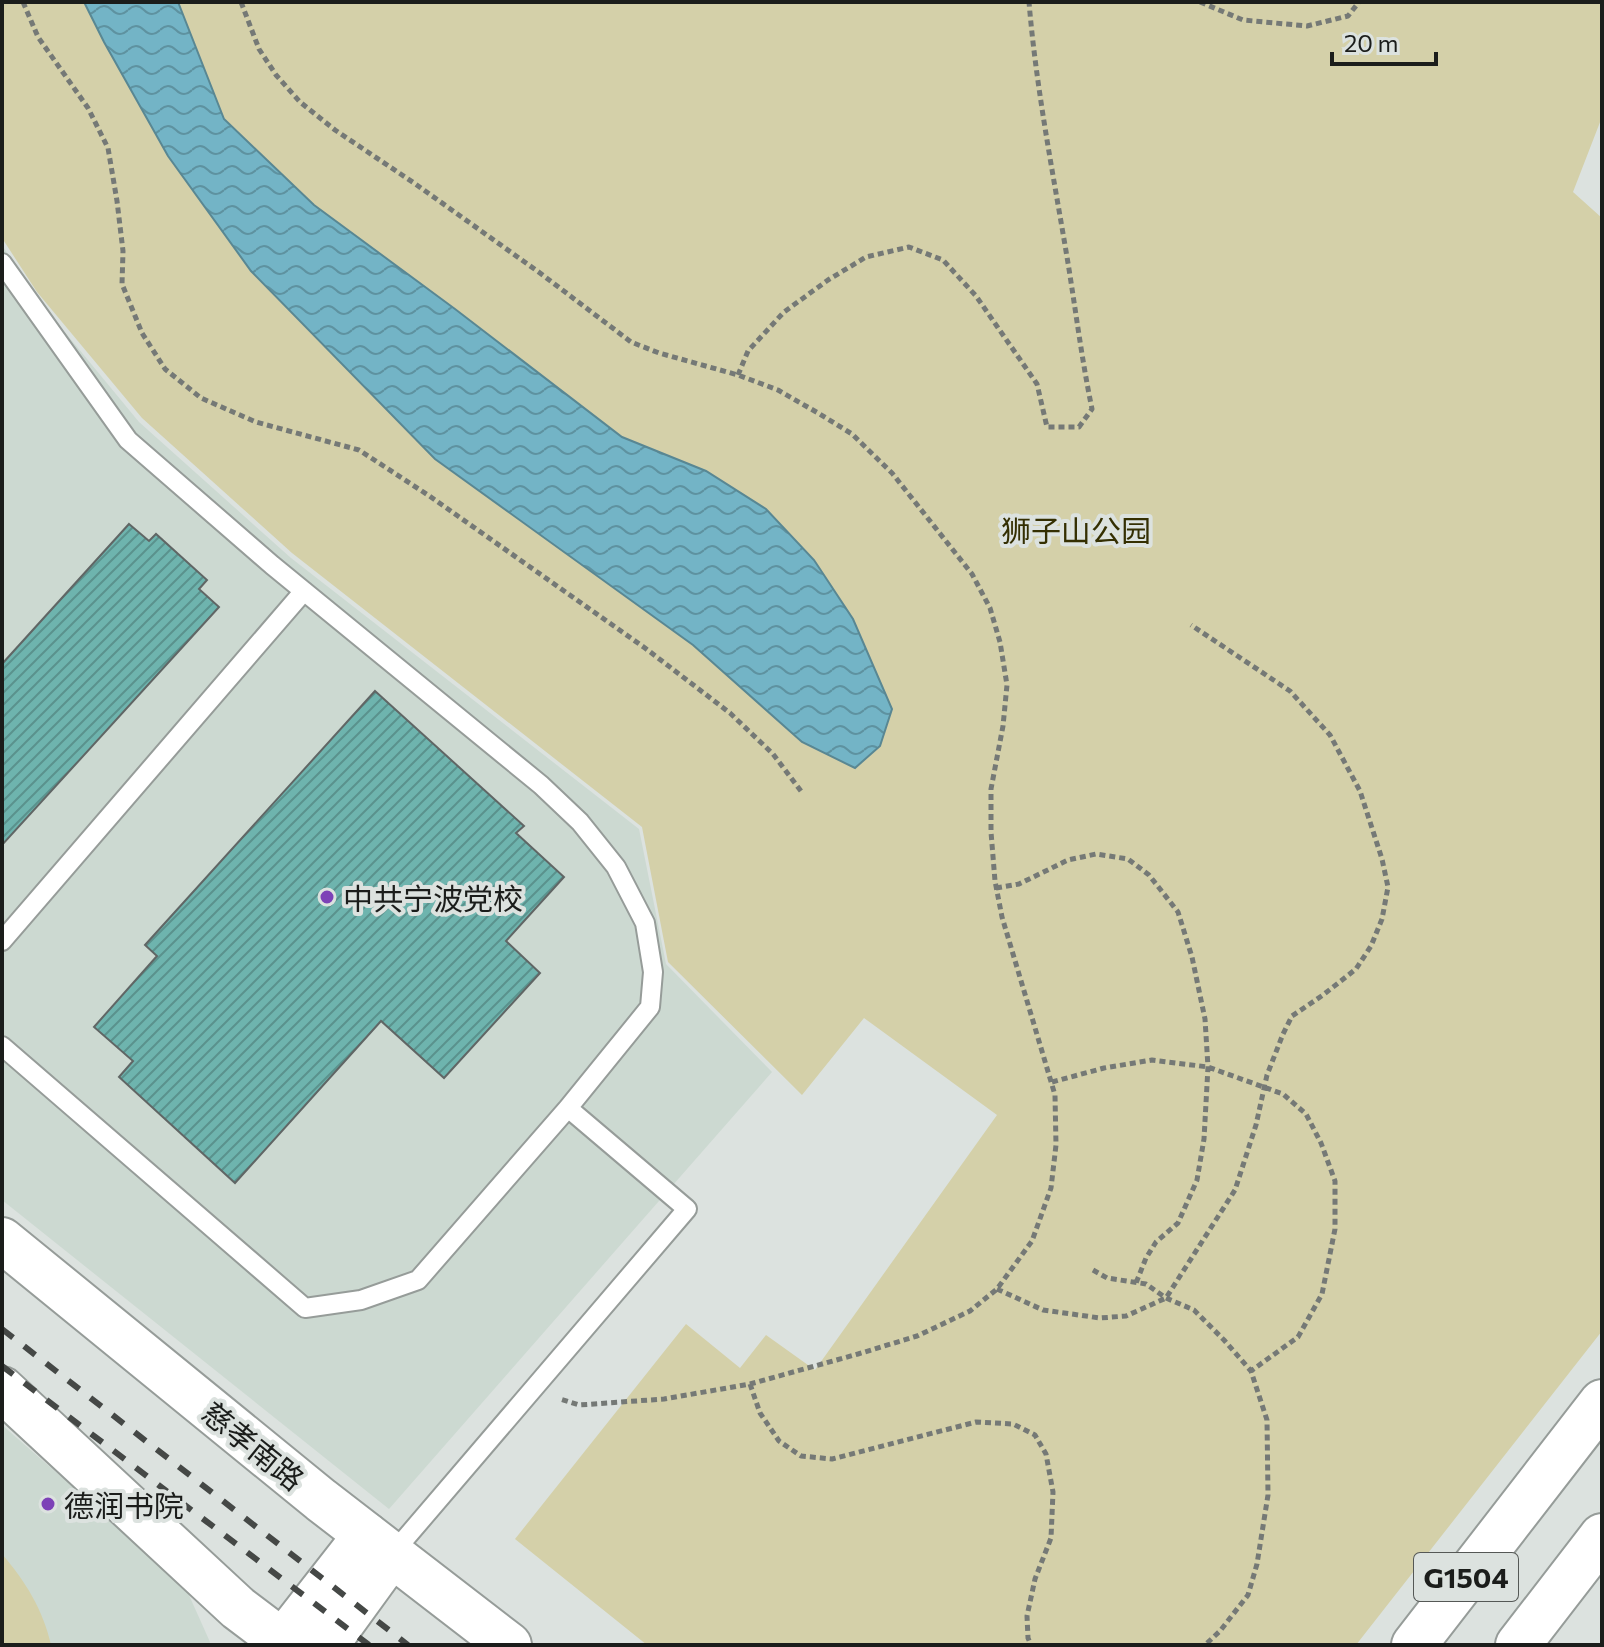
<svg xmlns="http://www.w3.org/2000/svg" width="1604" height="1647" viewBox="0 0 1604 1647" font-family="Commissioner,'Noto Sans SC',sans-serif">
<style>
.built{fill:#ccd9d1}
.park{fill:#d4d0a9}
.water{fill:url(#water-waves);stroke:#598793;stroke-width:2}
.building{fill:url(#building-hatch);stroke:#606665;stroke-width:2}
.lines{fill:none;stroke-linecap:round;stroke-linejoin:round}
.lane-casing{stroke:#969c99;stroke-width:22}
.secondary-casing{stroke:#969c99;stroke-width:48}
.primary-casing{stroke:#969c99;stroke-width:48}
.highway-casing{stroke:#969c99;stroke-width:48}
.path{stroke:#757976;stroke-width:5;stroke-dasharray:6 4;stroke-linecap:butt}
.lane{stroke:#fff;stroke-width:18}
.secondary{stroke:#fff;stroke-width:44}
.primary{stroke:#fff;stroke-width:44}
.highway{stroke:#fff;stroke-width:44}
.rail{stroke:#454846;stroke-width:6;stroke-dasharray:14 14;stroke-linecap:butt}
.poi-dot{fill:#7d42b7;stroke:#dce2df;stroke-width:3}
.labels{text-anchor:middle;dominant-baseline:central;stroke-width:8;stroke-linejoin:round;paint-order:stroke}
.shield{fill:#dce2df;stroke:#555856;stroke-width:2}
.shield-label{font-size:28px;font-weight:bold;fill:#1b1d1b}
.park-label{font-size:30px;fill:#342f02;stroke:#dce2df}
.poi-label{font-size:30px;fill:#1b1d1b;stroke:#dce2df;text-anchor:start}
.street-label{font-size:30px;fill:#1b1d1b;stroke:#dce2df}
</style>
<defs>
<pattern id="water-waves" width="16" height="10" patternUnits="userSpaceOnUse" patternTransform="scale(2)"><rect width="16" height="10" fill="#73b4c6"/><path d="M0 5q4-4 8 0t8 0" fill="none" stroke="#5e92a0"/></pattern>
<pattern id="building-hatch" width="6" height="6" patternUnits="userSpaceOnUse" patternTransform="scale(2)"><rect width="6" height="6" fill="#6eb4ae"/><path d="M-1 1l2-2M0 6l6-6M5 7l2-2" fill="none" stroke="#5a928d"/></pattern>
</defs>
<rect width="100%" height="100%" fill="#dce2df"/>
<path class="built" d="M2,245L35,296L139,422L291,558L639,829L666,964L772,1072L389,1509L2,1200Z
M2,1425L184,1584L210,1642L209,1645H2Z"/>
<path class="park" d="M2,2H1602V117L1573,192L1602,218V1331L1356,1645H647L515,1539L686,1324L740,1368L766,1335L815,1370L997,1115L864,1018L802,1095L668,962L642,827L292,553L142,418L37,292L2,238Z
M2,1554C25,1581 43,1609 51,1645H4L2,1639Z"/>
<path class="water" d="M84,2H178L224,119L314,205L455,309L622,437L706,471L766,509L814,560L853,619L892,709L880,746L855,768L802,742L693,645L435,459L251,271L168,156L104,42Z"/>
<path class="building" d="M129,524L149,541L156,534L207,580L199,589L219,607L2,845V664Z
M375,691L524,826L516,833L564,877L506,941L540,973L444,1078L381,1021L235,1183L119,1077L133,1061L94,1027L157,956L145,945Z"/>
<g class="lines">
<g class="lane-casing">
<path id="lane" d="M2,263L128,440L272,565L541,785L580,822L616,867L645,923L653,972L650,1007L568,1108L418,1280L361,1300L305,1308L2,1046
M2,941L304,591
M392,1554L687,1209L568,1108"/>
</g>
<g class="secondary-casing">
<path id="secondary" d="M280,1645L366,1535
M326,1645L392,1554"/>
</g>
<g class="primary-casing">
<path id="primary" d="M2,1240L321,1500L509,1645
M2,1389L238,1608L287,1645"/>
</g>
<g class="highway-casing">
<path id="highway" d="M1414,1645L1602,1402
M1518,1645L1602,1536"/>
</g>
<path class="path" d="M23,2L38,37L88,108L108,148L117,201L123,251L122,284L142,333L165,369L201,398L256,422L359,450L428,495L645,648L730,713L773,754L801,791
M241,2L259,49L276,75L300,102L335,130L414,183L540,273L631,342L659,353L738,375L778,390L818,413L852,434L892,473L972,574L990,608L1000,642L1007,685L1003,726L991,789V832L995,881L1002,917L1055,1095L1056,1145L1051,1188L1032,1241L997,1289L970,1311L917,1336L858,1354L750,1384L664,1399L579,1405L560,1399
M1200,2L1243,20L1307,26L1348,16L1359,2
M738,375L748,351L784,312L828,280L866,257L909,247L943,260L976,296L1037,384L1047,427H1079L1092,409C1081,356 1075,304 1066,251C1052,168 1036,86 1029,2
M996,888L1019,884L1068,860L1096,854L1128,859L1149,875L1178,912L1192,957L1205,1019L1208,1067L1204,1139L1197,1180L1178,1223L1156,1242L1146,1258L1136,1283
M1052,1082L1104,1068L1152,1060L1208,1067L1283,1094L1306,1114L1321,1143L1335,1181V1229L1322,1294L1298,1337L1251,1371
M1093,1270L1107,1278L1146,1284L1166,1298L1194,1310L1224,1340L1251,1371L1267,1420L1268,1495L1257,1564L1248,1595L1220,1631L1205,1645
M997,1289L1043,1310L1100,1318L1126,1316L1166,1298L1235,1190L1256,1125L1267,1075L1283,1034L1292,1016L1323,995L1356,969L1371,946L1382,919L1388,887L1382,859L1360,791L1330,735L1290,691L1191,625
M750,1384L760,1413L779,1441L801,1456L832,1459L976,1422L1013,1424L1035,1435L1046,1454L1053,1492L1051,1538L1035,1579L1027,1616L1028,1638L1031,1645"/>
<use href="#lane" class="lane"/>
<use href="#secondary" class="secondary"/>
<use href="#primary" class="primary"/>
<use href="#highway" class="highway"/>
<path class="rail" d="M2,1329L408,1645
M2,1366L369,1645"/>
</g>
<g class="poi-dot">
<circle cx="327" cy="897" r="8"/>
<circle cx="48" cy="1504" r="8"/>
</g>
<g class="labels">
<rect class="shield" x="1414" y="1553" width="104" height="48" rx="6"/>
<g class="shield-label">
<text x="1466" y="1577">G1504</text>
</g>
<g class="park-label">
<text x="1076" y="529">狮子山公园</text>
</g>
<g class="poi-label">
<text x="343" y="897">中共宁波党校</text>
<text x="64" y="1504">德润书院</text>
</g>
<g class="street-label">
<text transform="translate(254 1445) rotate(39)">慈孝南路</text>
</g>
</g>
<rect width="1604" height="1647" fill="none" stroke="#1b1d1b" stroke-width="8"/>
<path d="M1332 52v12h104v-12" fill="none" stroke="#1b1d1b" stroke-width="4"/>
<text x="1344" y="52" font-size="24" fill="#1b1d1b" stroke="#dce2df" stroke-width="6" paint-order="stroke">20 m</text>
</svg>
